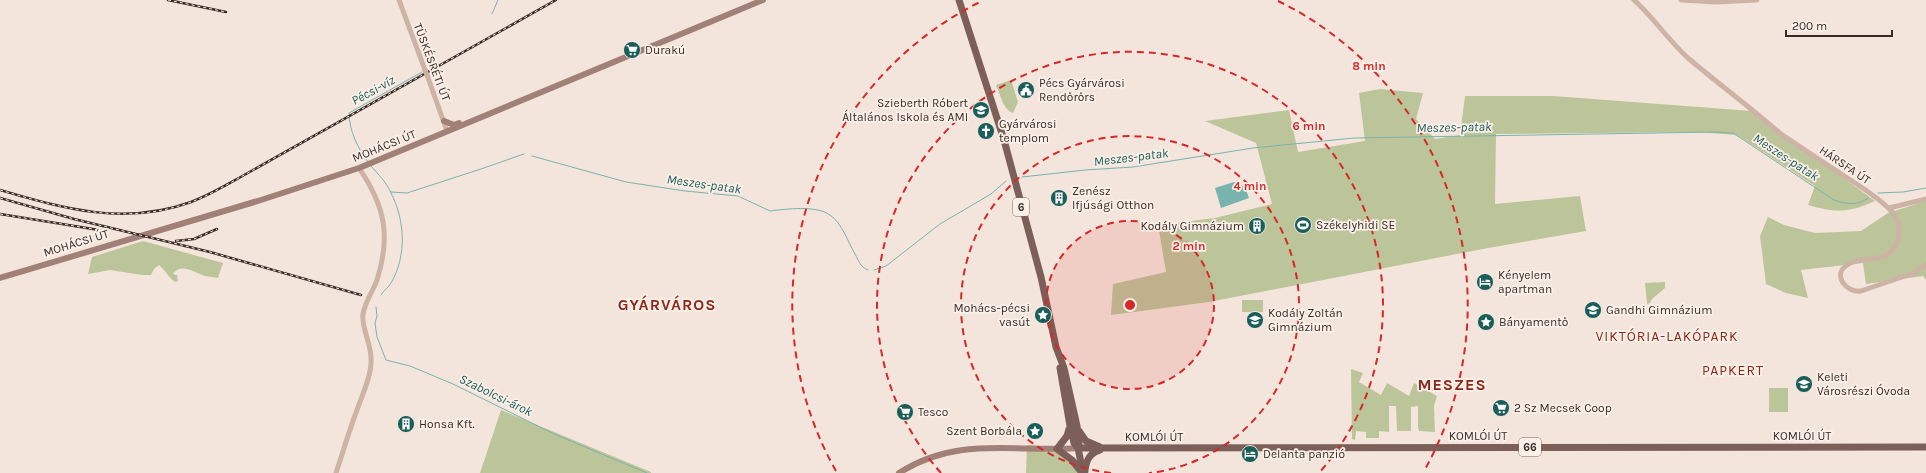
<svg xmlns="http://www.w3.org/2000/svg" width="1926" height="473" viewBox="0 0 1926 473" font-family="Karla,sans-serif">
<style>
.green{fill:#bcc49a}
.water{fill:#78b3ad}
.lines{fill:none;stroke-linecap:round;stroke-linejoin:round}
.stream{stroke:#78b3ad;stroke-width:1}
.tertiary{stroke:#cdb3a6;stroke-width:5}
.secondary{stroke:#a18177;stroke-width:6}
.primary{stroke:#7c5f58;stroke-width:7}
.rail-casing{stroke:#392b28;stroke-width:2.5}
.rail{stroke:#fbf0e8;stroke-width:1;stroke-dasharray:3;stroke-linecap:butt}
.tertiary-bridge{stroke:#cdb3a6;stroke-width:5}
.ring{fill:none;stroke:#d62828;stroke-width:2;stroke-dasharray:7 5}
.labels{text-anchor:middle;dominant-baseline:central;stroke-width:3.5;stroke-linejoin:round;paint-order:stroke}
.shield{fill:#fbf0e8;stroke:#736662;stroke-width:1}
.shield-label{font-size:11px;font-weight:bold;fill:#392b28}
.poi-label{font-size:12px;fill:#392b28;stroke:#fbf0e8;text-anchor:start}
.street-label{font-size:12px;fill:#392b28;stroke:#fbf0e8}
.water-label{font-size:13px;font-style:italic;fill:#1a5d59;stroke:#fbf0e8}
.quarter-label{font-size:14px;letter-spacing:1px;fill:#8d271b;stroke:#fbf0e8}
.district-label{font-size:16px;font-weight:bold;letter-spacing:1px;fill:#8d271b;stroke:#fbf0e8}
.centre{fill:#d62828;stroke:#fbf0e8;stroke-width:2}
.ring-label{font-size:12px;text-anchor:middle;font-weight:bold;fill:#d62828;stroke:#fbf0e8;stroke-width:3.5;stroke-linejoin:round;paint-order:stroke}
</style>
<rect width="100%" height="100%" fill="#f4e5dc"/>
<path class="green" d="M1011,80L1018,102L1013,113C1003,110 1000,93 996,85Z
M1380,89L1423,93L1416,119L1435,139L1460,135L1465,96H1553L1752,111L1875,201C1849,213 1836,213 1808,205L1815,186L1737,135L1695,132L1496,134L1495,204L1580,196L1586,231L1488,248L1209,302L1111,315L1113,284L1166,272L1158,225L1215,218L1272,204L1256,143L1205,121L1289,110L1298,152L1365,141L1359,93Z
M1926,201V280L1923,276L1866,284L1863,263L1801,270L1808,298L1786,293L1766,284L1760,236L1768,217L1784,225L1815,233L1861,231L1888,213Z
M143,241L223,263L218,278C214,277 209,277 205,276C195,273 181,262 173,274L177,275L178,281L175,282C168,277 166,271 159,265L154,269L151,275H142L110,270L88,274L92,257Z
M1665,282V288L1652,299L1650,303L1647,304L1645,283Z
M1242,300H1263V312H1242Z
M1351,369L1363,373L1359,382L1381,395L1387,383L1409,396L1414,383L1437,396L1434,406L1435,432L1419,431L1418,427V406L1411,407V431H1397L1396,406H1389V432L1379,431V438H1366V432L1356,431L1355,440L1352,439Z
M1769,388H1788V412H1769Z
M501,410L651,472V473H480Z
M1027,445L1056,447L1075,466L1077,473H1026Z"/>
<path class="water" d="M1234,182L1245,187L1249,198L1221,208L1215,188Z"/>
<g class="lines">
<path class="stream" d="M492,14L498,0
M532,156L626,182L685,191L738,196L770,211C786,209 816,205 830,215C842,223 848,242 855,254C859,261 860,267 868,270
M368,162C358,149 349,130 349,113L422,72
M371,166C378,174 387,183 391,193C405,220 407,256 391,283C389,287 384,290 381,295
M1022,177L1085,170L1133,167L1253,148L1354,138L1715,132L1733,133L1834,200C1845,204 1858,206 1868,198
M391,192L407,193L481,169L524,154
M1878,193L1903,192L1926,188
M874,270L886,266L940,224L991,194L1006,181
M376,307L377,316L375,323L377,337L386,360L410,366L453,384L554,434L647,473"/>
<path class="tertiary" d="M399,0L425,70
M1634,0C1654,18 1668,40 1688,58C1708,75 1730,92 1751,109C1761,117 1771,126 1781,134C1809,153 1837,171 1864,189C1882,202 1905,215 1898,240C1895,247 1892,253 1885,256C1873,261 1857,257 1847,265C1832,275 1846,293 1861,291L1914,273L1926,265
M1681,0L1716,2L1757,0
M427,75L447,131
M1889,208L1926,199
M336,473C343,452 349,431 357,410C362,395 370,380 371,364C373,346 361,329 363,314C365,302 373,291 377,280C391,236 385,206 359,168"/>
<path class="secondary" d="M444,121L454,125L459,123
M0,278L261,200L359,168L763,0
M899,473C958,435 1014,453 1078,448"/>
<path class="primary" d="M959,0L1004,140L1041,277L1056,347L1064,368L1077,426L1079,443L1078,448
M1060,368L1070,426L1074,443L1078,448L1083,473
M1069,429L1067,436L1057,449L1072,460L1082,473
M1079,431L1086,441L1100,447
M1078,448L1926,447
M1085,471C1086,461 1089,453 1100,450"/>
<g class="rail-casing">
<path id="rail" d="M168,0L226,12
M0,190C65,209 125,226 191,202C210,195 228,184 246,174L556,0
M0,198L74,219L210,252L361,295
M0,214L99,230
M176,241L194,239L217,229"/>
</g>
<use href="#rail" class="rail"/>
<path class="tertiary-bridge" d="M425,70L427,75"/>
</g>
<circle cx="1130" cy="305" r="84" fill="#d62828" fill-opacity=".12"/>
<g class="ring">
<circle cx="1130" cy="305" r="84"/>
<path d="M1111 473A169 169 0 1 1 1149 473"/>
<path d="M941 473A253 253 0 1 1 1319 473"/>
<path d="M836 471A338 338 0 0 1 982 1M1278 1A338 338 0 0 1 1424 471"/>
</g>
<defs>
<g id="supermarket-disc" transform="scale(0.9)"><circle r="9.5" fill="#1a5d59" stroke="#fbf0e8"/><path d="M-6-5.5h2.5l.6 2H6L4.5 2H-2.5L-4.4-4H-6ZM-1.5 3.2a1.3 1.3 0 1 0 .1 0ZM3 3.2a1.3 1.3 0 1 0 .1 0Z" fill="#fff"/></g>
<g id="civic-disc" transform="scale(0.9)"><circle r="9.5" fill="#1a5d59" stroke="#fbf0e8"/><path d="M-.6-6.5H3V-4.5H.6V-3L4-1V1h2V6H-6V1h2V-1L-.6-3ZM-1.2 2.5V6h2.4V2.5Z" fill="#fff"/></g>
<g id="school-disc" transform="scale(0.9)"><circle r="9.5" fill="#1a5d59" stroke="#fbf0e8"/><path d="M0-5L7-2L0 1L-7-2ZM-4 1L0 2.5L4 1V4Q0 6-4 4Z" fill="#fff"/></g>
<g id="church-disc" transform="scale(0.9)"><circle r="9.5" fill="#1a5d59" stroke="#fbf0e8"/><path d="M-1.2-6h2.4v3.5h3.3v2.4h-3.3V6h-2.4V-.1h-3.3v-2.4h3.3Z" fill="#fff"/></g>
<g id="building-disc" transform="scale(0.9)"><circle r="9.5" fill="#1a5d59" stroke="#fbf0e8"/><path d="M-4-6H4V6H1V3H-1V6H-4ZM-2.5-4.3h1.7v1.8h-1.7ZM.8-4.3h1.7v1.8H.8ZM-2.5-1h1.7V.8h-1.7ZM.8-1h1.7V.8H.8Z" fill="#fff"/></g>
<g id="stadium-disc" transform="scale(0.9)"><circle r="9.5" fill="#1a5d59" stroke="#fbf0e8"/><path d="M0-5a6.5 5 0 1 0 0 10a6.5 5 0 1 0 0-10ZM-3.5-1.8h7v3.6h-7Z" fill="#fff"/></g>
<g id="hotel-disc" transform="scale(0.9)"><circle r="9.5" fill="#1a5d59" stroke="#fbf0e8"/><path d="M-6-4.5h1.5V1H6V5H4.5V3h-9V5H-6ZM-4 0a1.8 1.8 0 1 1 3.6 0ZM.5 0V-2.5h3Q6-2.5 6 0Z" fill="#fff"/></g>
<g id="sight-disc" transform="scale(0.9)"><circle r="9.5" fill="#1a5d59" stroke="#fbf0e8"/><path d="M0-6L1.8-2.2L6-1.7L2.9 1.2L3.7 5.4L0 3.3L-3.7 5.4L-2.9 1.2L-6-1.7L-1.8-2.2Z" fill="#fff"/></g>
</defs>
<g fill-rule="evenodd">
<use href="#supermarket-disc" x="632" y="50"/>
<use href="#civic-disc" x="1026" y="90"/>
<use href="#school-disc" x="981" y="110"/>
<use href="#church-disc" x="986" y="131"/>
<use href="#building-disc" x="1059" y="198"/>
<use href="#stadium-disc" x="1303" y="225"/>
<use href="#building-disc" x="1257" y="226"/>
<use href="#hotel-disc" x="1485" y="282"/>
<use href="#school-disc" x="1593" y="310"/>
<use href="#sight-disc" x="1043" y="315"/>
<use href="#school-disc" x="1255" y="320"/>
<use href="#sight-disc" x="1486" y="322"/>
<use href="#school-disc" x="1804" y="384"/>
<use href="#supermarket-disc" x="1501" y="408"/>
<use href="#supermarket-disc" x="905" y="412"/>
<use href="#building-disc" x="406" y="424"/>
<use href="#sight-disc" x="1035" y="431"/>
<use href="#hotel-disc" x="1250" y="454"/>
</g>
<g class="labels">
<g class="shield">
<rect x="1013" y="198" width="16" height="18" rx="3"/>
<rect x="1519" y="438" width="22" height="18" rx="3"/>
</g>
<g class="shield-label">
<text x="1021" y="207">6</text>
<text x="1530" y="447">66</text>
</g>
<g class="poi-label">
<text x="645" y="50">Durakú</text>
<text x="1039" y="83">Pécs Gyárvárosi<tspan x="1039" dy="14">Rendőrőrs</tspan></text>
<text x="968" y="103" text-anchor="end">Szieberth Róbert<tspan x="968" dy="14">Általános Iskola és AMI</tspan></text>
<text x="999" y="124">Gyárvárosi<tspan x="999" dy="14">templom</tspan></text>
<text x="1072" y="191">Zenész<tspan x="1072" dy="14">Ifjúsági Otthon</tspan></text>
<text x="1316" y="225">Székelyhidi SE</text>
<text x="1244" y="226" text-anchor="end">Kodály Gimnázium</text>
<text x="1498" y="275">Kényelem<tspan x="1498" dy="14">apartman</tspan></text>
<text x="1030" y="308" text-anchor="end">Mohács-pécsi<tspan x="1030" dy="14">vasút</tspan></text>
<text x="1606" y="310">Gandhi Gimnázium</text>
<text x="1268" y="313">Kodály Zoltán<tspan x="1268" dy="14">Gimnázium</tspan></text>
<text x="1499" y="322">Bányamentő</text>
<text x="1817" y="377">Keleti<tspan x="1817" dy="14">Városrészi Óvoda</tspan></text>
<text x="1514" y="408">2 Sz Mecsek Coop</text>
<text x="918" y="412">Tesco</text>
<text x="419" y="424">Honsa Kft.</text>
<text x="1022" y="431" text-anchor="end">Szent Borbála</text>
<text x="1263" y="454">Delanta panzió</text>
</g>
<g class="street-label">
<text transform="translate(432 62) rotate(69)">TÜSKÉSRÉTI ÚT</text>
<text transform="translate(384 146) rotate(-22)">MOHÁCSI ÚT</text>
<text transform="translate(1845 165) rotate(34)">HÁRSFA ÚT</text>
<text transform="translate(76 243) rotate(-17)">MOHÁCSI ÚT</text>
<text x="1478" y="436">KOMLÓI ÚT</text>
<text x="1802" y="436">KOMLÓI ÚT</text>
<text x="1154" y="437">KOMLÓI ÚT</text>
</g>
<g class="water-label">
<text transform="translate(373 90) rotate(-29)">Pécsi-víz</text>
<text transform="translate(1454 127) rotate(-1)">Meszes-patak</text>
<text transform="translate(1131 157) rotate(-7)">Meszes-patak</text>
<text transform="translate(1786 157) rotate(33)">Meszes-patak</text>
<text transform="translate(704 184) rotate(8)">Meszes-patak</text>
<text transform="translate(496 395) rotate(26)">Szabolcsi-árok</text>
</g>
<g class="quarter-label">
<text x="1667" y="336">VIKTÓRIA-LAKÓPARK</text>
<text x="1733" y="370">PAPKERT</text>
</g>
<g class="district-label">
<text x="667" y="304">GYÁRVÁROS</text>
<text x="1452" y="384">MESZES</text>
</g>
</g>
<circle cx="1130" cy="305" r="6" class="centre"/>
<g class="ring-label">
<text x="1369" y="70">8 min</text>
<text x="1309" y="130">6 min</text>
<text x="1250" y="190">4 min</text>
<text x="1189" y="250">2 min</text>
</g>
<path d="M1786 30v6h106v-6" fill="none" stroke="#392b28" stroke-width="2"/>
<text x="1792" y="30" font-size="12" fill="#392b28" stroke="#fbf0e8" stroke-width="3" paint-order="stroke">200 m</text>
</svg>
